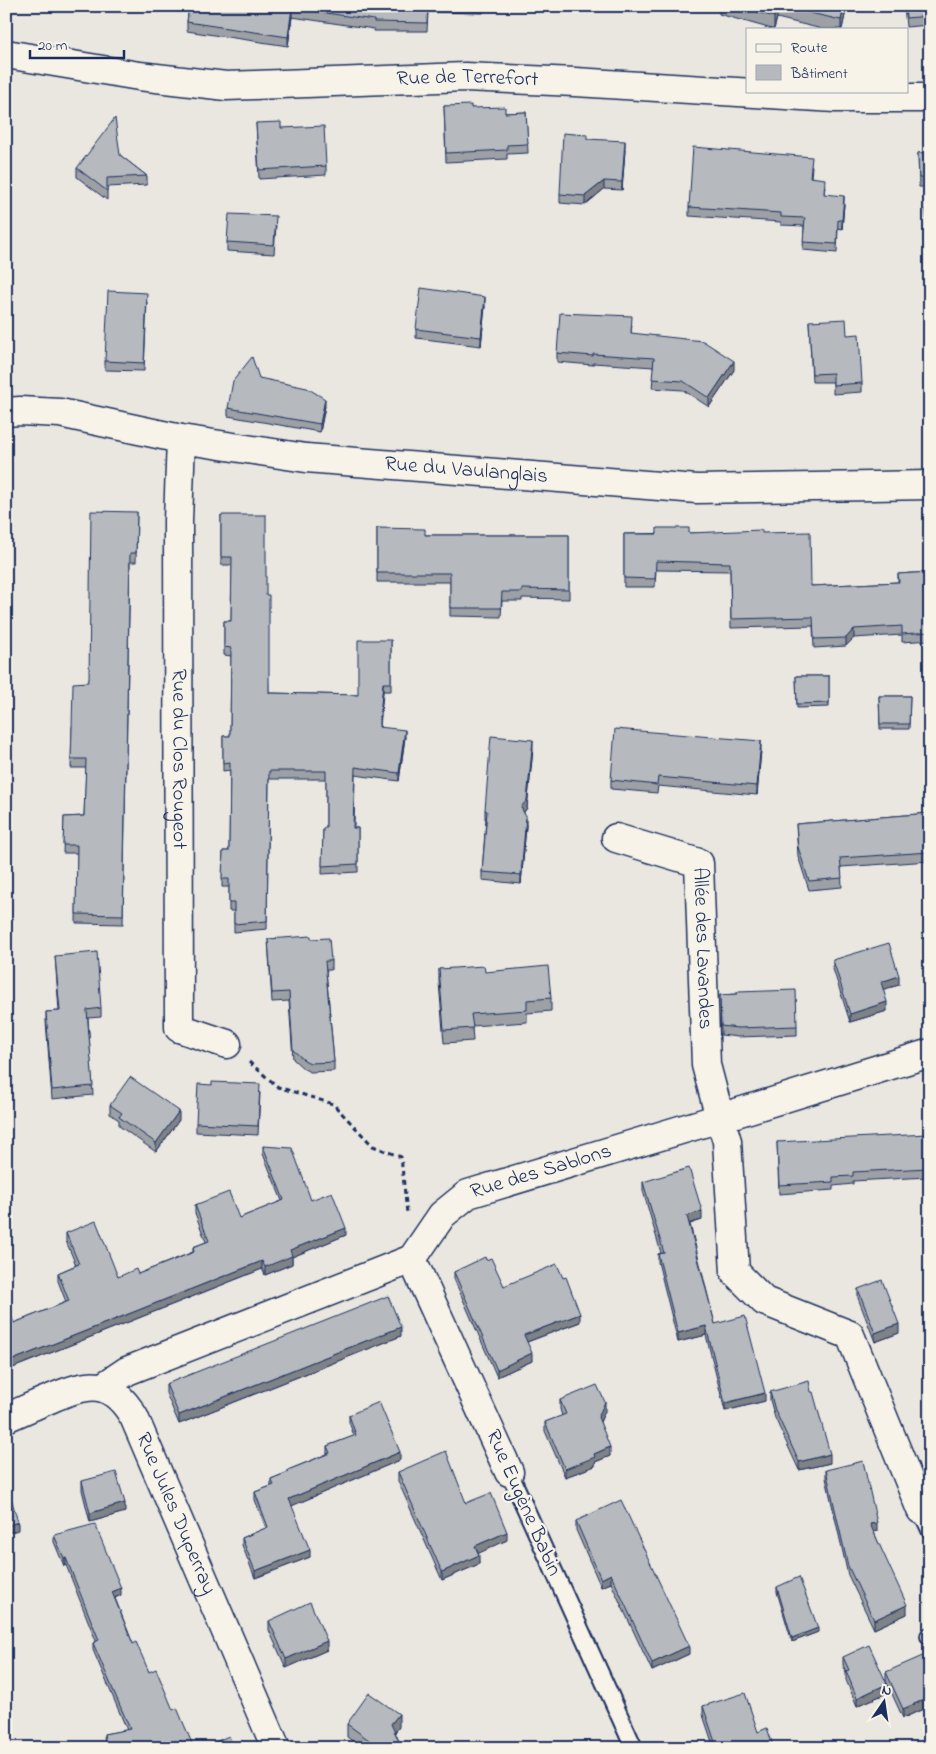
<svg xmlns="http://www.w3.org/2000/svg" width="936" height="1754" viewBox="0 0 936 1754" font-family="'Indie Flower',sans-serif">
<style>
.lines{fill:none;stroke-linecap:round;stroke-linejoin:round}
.lane-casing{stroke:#1b2f5e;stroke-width:20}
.street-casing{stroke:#1b2f5e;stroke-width:31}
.path{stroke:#1b2f5e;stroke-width:3;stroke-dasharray:5 4;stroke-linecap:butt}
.lane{stroke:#f7f3e8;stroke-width:16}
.street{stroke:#f7f3e8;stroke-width:28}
.wall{fill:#9da0a4;stroke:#1b2f5e}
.shaded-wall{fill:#7f8286;stroke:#1b2f5e}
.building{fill:#b6babf;stroke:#1b2f5e}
.labels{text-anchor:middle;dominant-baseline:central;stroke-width:4.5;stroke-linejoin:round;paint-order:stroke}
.street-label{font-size:21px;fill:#1b2f5e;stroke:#f7f3e8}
</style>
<rect width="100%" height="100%" fill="#eae7e0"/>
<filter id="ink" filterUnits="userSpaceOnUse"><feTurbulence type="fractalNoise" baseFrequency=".02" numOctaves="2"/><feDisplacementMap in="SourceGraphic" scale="10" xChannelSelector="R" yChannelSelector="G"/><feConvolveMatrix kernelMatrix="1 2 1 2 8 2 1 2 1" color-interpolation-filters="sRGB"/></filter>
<g filter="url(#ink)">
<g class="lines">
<g class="lane-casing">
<path id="lane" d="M509,1472L634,1748
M921,1510L930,1530
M929,1636H930"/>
</g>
<g class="street-casing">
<g id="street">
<path id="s1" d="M6,54L139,76L226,86L465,77L575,82L835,98H930"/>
<path id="s2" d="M6,412L20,411L60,413L181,439L306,458L697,489L930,485"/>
<path id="s3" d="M181,439L178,521L179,1028L227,1044"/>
<path id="s4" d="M616,838L699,863L706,1065L720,1118L727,1141L735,1272L764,1301L850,1335L921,1510L930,1507"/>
<path d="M412,1259L509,1472"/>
<path id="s5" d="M103,1387L127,1371L412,1259L442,1215L468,1194L720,1118L930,1053"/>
<path id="s6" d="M6,1418C22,1411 37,1404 52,1398C89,1382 111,1378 134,1417L276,1748"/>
</g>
</g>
<path class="path" d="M249,1062L278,1087L333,1104L373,1146L401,1157L407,1213"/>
<use href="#lane" class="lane"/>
<use href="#street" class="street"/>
</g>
<path class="wall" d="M189,6H521V9L497,8V11L483,10V13L428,12L427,31H374V29L292,17L288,46L187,31V22Z
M719,6H847L842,29H822L777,18L774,29H772L719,14Z
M904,6H930V25L906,27Z
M444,106L471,108L505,113L526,112L528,153L507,154V159L446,162Z
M256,123L281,128L326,166V175L259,179Z
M587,139L625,150L622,190L604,189L585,205L560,203V194Z
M930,152V228H927L924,187H919L918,153Z
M120,155L147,176V185L107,187V200L77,177V168Z
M812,166L811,178L825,187L824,194L844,204L842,229L838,228L837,253L803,250L804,226L781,225V222L689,216V207Z
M276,225L274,254L227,251V242Z
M147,302L144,371L105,370V361Z
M485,306L481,346L416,338V329Z
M809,321L862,383V392L833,394V382H812Z
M632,325L631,333L734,370L709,407L683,390L652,388L654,367L593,363V365L557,362V353Z
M259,378L325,406L320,432L228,416V408Z
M137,512L136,562H130L123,924L76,923L77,853H63L64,817L84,816L86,768H71L72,727L88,682L89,680Z
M221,515L266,595L269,693L358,695L391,640V691H383L380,727L405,737L399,781L355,775L354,828H358V872L322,874L323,828H326V779H269L267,929L234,932V911H229V887H222L223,851H229L230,770L223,771V736H230L231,656L224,655V621H231L232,565H221Z
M377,528L425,535H569V599L522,598V601H502L501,617L450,616V582H377Z
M689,533H762L811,586L898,582V574L930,572V640L902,642V635L854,638L846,646L814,648L813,626L731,628L730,571L656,570L655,587H624V534Z
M796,676H829V707L797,708Z
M879,696H910L909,729H880Z
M533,749L527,808L524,812L526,826L521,884L482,880V872L486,819H485V810Z
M761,750L757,795L658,786L657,793L611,789V780Z
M930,813V861L841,867L842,887L809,890L798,856L796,824Z
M268,939H311L331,961V970H326L334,1062V1071L310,1072L304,1069L293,1059L289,1001L272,1002Z
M55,956L101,1008V1017L88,1018L93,1095L52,1099L46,1021V1012L59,1011Z
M833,960L899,985L883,989L887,1011L850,1022L833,969Z
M439,969L485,972L551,998V1011L527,1013V1022L472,1026L473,1041L444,1043L439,982Z
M737,994L797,1026V1035L738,1037L721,1035L720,995Z
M260,1093L258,1135L196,1132V1123Z
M110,1105L179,1120L156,1152L119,1126V1120L110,1114Z
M777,1142L928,1168V1177L853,1181V1184L833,1186V1190L779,1194Z
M263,1146L311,1200L346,1235L292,1257V1264L265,1275L262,1269L10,1369L6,1361V1302L14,1323L66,1302L58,1281V1273L76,1265L66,1241V1233L118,1277L138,1274L193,1252V1247L206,1242L195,1213V1205L239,1218L282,1201L263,1154Z
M643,1182L702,1220L690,1224L715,1324L765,1401L725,1411L706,1335L678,1342L658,1262V1254L661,1253L643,1191Z
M486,1260L504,1286L580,1322L527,1342L532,1361L497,1377L454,1279V1272Z
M858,1289L899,1333L875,1342L858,1298Z
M401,1336L179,1424L166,1393V1384Z
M770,1392L830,1463L799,1470L775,1418L770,1400Z
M560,1400L605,1411L600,1422L610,1456L595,1462V1466L565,1477L545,1431V1422L562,1416L560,1409Z
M349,1415L400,1460L291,1506L310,1557L255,1578L242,1545V1538L266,1528L255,1500V1492L271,1486V1479L288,1472V1470L327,1454V1446L354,1436L349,1422Z
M826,1470L877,1531L874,1532L907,1614L874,1629L848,1575L826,1478Z
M398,1472L466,1503L507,1540L478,1553L479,1564L442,1580L398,1481Z
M82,1481L125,1512L90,1522L82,1490Z
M576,1521L689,1654L652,1671L611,1583L601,1587L576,1530Z
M54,1535L121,1595L115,1598L133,1644L149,1672L173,1710L194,1748H105L104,1734L127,1730L93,1650V1643L96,1641L66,1565L64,1566L54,1542Z
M777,1587L818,1632L792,1642L777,1592Z
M269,1621L327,1650L286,1668L269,1630Z
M843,1657L887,1693L857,1706L846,1680V1672L843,1665Z
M930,1661V1706L903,1718L886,1681V1672Z
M703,1706L758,1732L774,1748H714L703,1715Z
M347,1724L399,1727L395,1732L402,1748H362L347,1737Z"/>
<path class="shaded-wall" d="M777,6V18L774,29V17Z
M844,6H847L842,29H841V20Z
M292,8V17L288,46V37Z
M625,141V150L622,190V182Z
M604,181V189L585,205V196Z
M844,196V204L842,229V220Z
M485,297V306L481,346V337Z
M734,361V370L709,407V398Z
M325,399V406L320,432V424Z
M854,629V638L846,646V638Z
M383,683V691L379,735V727Z
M405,730V737L399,781V773Z
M533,740V749L527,808L521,815V807Z
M761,741V750L757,795V786Z
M526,817V826L521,884V875Z
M899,976V985L881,990V982Z
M887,1002V1011L850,1022V1014Z
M179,1111V1120L156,1152V1143Z
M702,1211V1220L687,1224V1216Z
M346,1228V1235L292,1257V1264L265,1275V1267L290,1250Z
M262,1261V1269L10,1369V1361Z
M580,1314V1322L524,1343V1335Z
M899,1324V1333L875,1342V1333Z
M706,1326V1335L678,1342V1333Z
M401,1327V1336L179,1424V1415Z
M532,1353V1361L497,1377V1370Z
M765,1393V1401L725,1411V1403Z
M605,1402V1411L598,1426V1417Z
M610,1447V1456L595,1462V1466L565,1477V1469L594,1454Z
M400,1452V1460L289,1507V1499Z
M830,1454V1463L799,1470V1462Z
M125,1503V1512L90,1522V1513Z
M18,1522V1530L6,1534V1526Z
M877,1523V1531L870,1533V1524Z
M507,1532V1540L475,1555V1546Z
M310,1550V1557L255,1578V1571Z
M479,1555V1564L442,1580V1572Z
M64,1558H66V1565L64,1566Z
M611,1574V1583L601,1587V1579Z
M121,1588V1595L112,1599V1592Z
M907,1605V1614L874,1629V1620Z
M818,1628V1632L792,1642V1638Z
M327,1641V1650L286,1668V1659Z
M689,1646V1654L652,1671V1663Z
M887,1684V1693L857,1706V1698Z
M930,1697V1706L903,1718V1709Z
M399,1714V1727L391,1737V1724Z"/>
<path class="building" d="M189,6H428L427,23L374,22V20L292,8L288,37L187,22Z
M737,6H777L774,17Z
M780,6H844L841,20Z
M905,6H930V16L906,18Z
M471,105V108L505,107V113L526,112L528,144L507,145V150L446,153L444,106Z
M115,118L120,155L147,176L107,178V191L77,168Z
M281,122V128L324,126L326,166L259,170L256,123Z
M563,133L587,135V139L625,141L622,182L604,181L585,196L560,194Z
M693,147L812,157L810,177L825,179L824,194L844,196L842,220H838L837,244L803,242L805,218L781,217V213L689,207Z
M930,152V219H927L924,178H919L918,153Z
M229,214L276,216L274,245L227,242Z
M421,288L485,297L481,337L416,329Z
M108,291L147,293L144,363L105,361Z
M560,313L632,316L631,333L703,341L734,361L709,398L683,381L652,379L654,358L593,354V356L557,353Z
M846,319L847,335L859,334L862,383L833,385V373L812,374L809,321Z
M252,357L259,378L307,388L325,399L320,424L228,408L233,381Z
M91,511L137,512L136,553H130L123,915L76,914L77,845H63L64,817L84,816L86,759H71L72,727L73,683L88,682V680H89Z
M221,515H266V595H269V693L358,695V640H391V683H383L379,727L405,730L399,773L355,767L353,828H358V864L322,866L323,828H326V771H269L267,921L234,924V903H229V879H222L223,851H229L230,762L223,763V736H230L231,648L224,647V621H231L232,557H221Z
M377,528L425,529V535H569V590L522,589V592H502L501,608H450V573H377Z
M657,528H689V533L762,530V533L810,532L811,586L899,582L898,574L930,572V632L902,634V626L854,629L846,638L814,639L813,617L731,619L730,563L656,561L655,579L624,578V534H657Z
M796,676H829V703L797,704Z
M879,696H910L909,724H880Z
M615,729L761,741L757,786L658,777L657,785L611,780Z
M491,736L533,740L527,800L521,807L526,817L521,875L482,872L487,811L485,810Z
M930,813V852L840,858L842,878L809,881L798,847L796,824Z
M311,936V939L329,938L331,961H325L334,1062L310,1063L304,1060L293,1050L289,992L272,993L268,939Z
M889,943L899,976L881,982L887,1002L850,1014L833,960Z
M97,952L101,1008L87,1010L93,1086L52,1090L46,1012L60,1011L55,956Z
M484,966L485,972L548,966L551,998L527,1000V1010L471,1014L473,1028L444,1030L439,969Z
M796,990L797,1026L738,1028L721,1026L720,995L737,994V992Z
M130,1077L179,1111L156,1143L119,1117L122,1113L110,1105Z
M212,1082L260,1084L258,1126L196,1123L198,1084L212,1085Z
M927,1134L928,1168L853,1172V1176L833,1177V1182L779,1185L777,1142Z
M263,1146L292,1148L311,1200L332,1192L346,1228L290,1250L292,1256L265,1267L262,1261L10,1361L6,1353V1302L14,1323L69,1301L58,1273L79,1264L66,1233L96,1221L118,1277L136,1269L138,1274L194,1252L193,1247L209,1241L195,1205L229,1192L239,1218L284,1200Z
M689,1168L702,1211L687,1216L715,1324L745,1316L765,1393L725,1403L706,1326L678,1333L658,1254L664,1253L643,1182Z
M485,1257L486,1260L491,1258L504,1286L557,1264L563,1278L566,1277L580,1314L524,1335L532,1353L497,1370L454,1272Z
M882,1280L899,1324L875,1333L858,1289Z
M388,1296L401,1327L179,1415L166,1384Z
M809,1381L811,1392H813L830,1454L799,1462L775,1410L770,1392Z
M597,1385L605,1402L598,1417L610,1447L594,1454L595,1457L565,1469L545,1422L566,1414L560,1400Z
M379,1402L400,1452L289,1499L310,1550L255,1571L242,1538L268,1527L255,1492L274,1485L271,1479L289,1472L288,1470L330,1453L327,1446L356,1435L349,1415Z
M446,1451L466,1503L491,1493L507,1532L475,1546L479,1555L442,1572L398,1472Z
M863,1461L877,1523L870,1524L907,1605L874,1620L848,1566L826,1470Z
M116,1472L125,1503L90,1513L82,1481Z
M9,1491L18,1522L6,1526V1492Z
M621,1500L689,1646L652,1663L611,1574L601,1579L576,1521Z
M95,1524L121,1588L112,1592L133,1644L136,1642L149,1672L156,1669L173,1710L177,1708L194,1748H107L104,1734L130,1729L93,1643L99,1640L66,1558H64L54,1535Z
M799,1577L818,1628L792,1638L777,1587Z
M310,1602L327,1641L286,1659L269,1621Z
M869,1645L887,1684L857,1698L846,1671L849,1670L843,1657Z
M927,1654L930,1661V1697L903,1709L886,1672Z
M369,1693L399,1714L391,1724L402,1748H380L347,1724Z
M745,1693L758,1732L767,1728L774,1748H717L703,1706Z
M229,1736L234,1748H201Z"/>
</g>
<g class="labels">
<g class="street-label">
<text stroke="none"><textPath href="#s1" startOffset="464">Rue de Terrefort</textPath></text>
<text stroke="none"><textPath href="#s2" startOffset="465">Rue du Vaulanglais</textPath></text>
<text stroke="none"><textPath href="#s3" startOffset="320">Rue du Clos Rougeot</textPath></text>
<text stroke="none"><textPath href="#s4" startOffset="172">Allée des Lavandes</textPath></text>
<text stroke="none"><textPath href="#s5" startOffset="498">Rue des Sablons</textPath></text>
<text transform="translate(523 1503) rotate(66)">Rue Eugène Babin</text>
<text stroke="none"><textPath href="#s6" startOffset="252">Rue Jules Duperray</textPath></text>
</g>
</g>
<rect width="936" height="1754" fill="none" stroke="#f7f3e8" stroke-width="25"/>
<rect x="12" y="12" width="911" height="1729" fill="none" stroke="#1b2f5e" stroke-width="2" filter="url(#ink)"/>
<rect x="746" y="28" width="162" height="65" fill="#f7f3e8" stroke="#9fa5b1"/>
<rect x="756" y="44" width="25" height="8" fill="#f7f3e8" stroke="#9fa5b1"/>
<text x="791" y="52" font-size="15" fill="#1b2f5e">Route</text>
<rect x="756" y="65" width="25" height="15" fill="#b6babf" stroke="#9fa5b1"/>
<text x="791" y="78" font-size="15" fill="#1b2f5e">Bâtiment</text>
<g transform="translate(884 1702) rotate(13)" stroke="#f7f3e8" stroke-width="4" paint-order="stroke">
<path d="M0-4L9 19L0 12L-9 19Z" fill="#1b2f5e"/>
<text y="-8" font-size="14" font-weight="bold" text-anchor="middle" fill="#1b2f5e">N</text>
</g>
<path d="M30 50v8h94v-8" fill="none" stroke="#1b2f5e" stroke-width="2.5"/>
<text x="38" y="50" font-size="15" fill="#1b2f5e" stroke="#f7f3e8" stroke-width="4" paint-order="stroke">20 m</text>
</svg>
